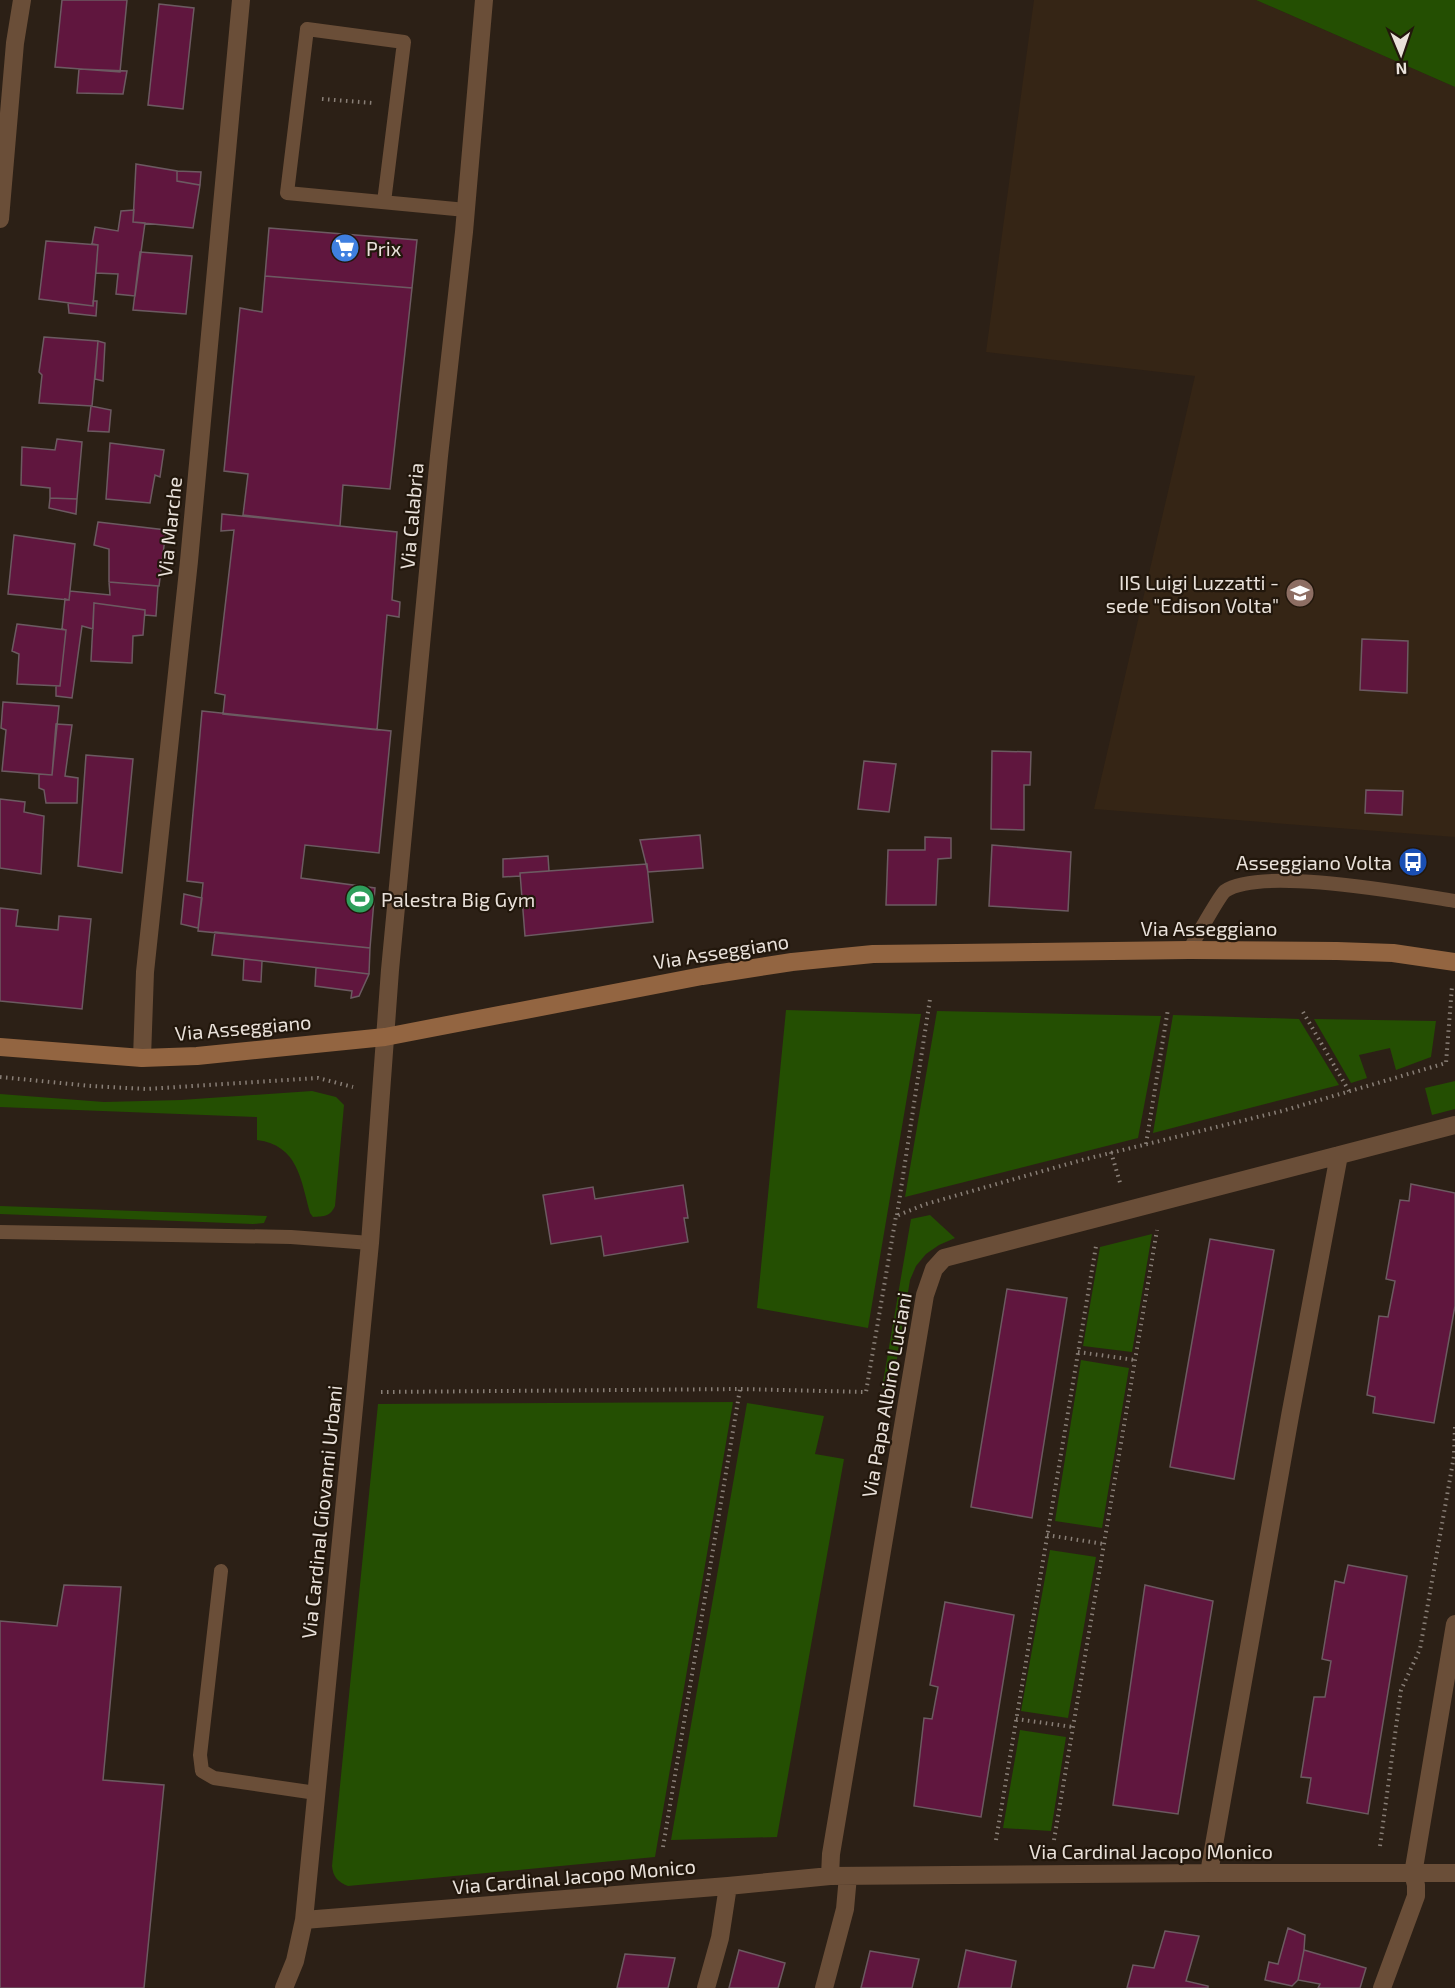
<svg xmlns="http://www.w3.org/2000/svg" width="1455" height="1988" viewBox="0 0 1455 1988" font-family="'Exo 2',sans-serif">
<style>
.built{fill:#352515}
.green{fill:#244f02}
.building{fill:#60163e;stroke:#6c5a61;stroke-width:1.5}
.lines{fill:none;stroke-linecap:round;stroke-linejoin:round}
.path{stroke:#897f77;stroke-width:4;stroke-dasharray:1.5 4.5;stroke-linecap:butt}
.lane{stroke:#6a4e38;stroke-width:14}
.street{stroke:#6a4e38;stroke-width:18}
.secondary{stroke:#936541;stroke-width:18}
.labels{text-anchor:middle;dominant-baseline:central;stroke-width:4.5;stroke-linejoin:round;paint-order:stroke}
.poi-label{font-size:20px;fill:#e9e1da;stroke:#22170c;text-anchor:start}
.street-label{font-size:20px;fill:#e9e1da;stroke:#22170c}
</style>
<rect width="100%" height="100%" fill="#2c2016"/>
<path class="built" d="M1034,0H1256L1455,87V837L1094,809L1195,376L986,352Z"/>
<path class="green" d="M1256,0H1455V87Z
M786,1010L921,1014L868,1328L757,1308Z
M937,1011L1161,1016L1138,1138L905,1197Z
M1173,1015L1299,1019L1339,1085L1153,1133Z
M1314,1019L1436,1021L1431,1057L1396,1070L1390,1048L1359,1055L1367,1078L1351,1083Z
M1455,1081V1109L1432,1115L1425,1088Z
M312,1091L336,1097L344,1105L335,1206C330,1217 324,1216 313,1217L310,1213C301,1180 298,1145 257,1140V1117L0,1107V1094L104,1102L181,1100Z
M0,1206L245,1215L267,1216L264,1223L253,1224L0,1214Z
M930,1215L955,1238L939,1245L926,1254L916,1266L910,1280L892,1389L882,1388L911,1219Z
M1152,1234L1132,1352L1083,1346L1100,1247Z
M1081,1360L1129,1368L1102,1528L1055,1521Z
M733,1402L655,1857L348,1886C338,1882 333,1877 332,1866L378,1404Z
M747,1403L824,1416L815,1454L844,1459L777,1837L671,1840Z
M1050,1550L1096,1557L1068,1718L1021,1711Z
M1020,1730L1066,1737L1051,1831L1003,1828Z"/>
<path class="building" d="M62,0H127L120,72L55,67Z
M159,4L194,8L183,109L148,105Z
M79,69L127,71L123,94L77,93Z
M136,164L177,171V181L200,185L193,228L133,222Z
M177,171L201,172L200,185L177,181Z
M134,210L133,222L145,223L135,296L116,294L118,274L96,273L98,245L92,244L95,227L118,231L121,211Z
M269,228L417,240L412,288L265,276Z
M46,241L98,245L93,306L39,299Z
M140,252L192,256L186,314L133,310Z
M265,276L412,288L390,489L343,485L340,526L243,515L248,474L224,471L240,308L262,312Z
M93,301H97L96,316L69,313L68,303L93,306Z
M44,337L98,341L92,406L39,403L42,375L39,372Z
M98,341L105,343L103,381L95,379Z
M91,406L111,410L109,432L88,431Z
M57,439L82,442L77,499L50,498V488L21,485L22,447L55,450Z
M110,443L164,450L160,477L155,475L150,503L106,499Z
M50,498L77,499L76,514L49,508Z
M222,514L397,532L392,600L400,602L399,617L387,615L377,730L223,714L225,695L215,693L234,530L221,531Z
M98,522L166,530L159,586L109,582V549L94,545Z
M14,535L75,544L69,600L8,594Z
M109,582L158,586L156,616L145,615V610L94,603L93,629L82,626L72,698L56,696V686H60L66,630L62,629L65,599L69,600L70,591L110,595Z
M94,603L145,610L143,635L133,636L132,663L91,661Z
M17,624L66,630L60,686L17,684L19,654L12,651Z
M1362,639L1408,641L1407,693L1360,690Z
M3,702L59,706L52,775L2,771L6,730L1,728Z
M202,711L391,731L379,853L305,845L301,878L375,888L370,948L198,931L203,883L187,881Z
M56,724L72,725L65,776L78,778L77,803H46L44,790L39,788V774L52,775Z
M992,751L1031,752L1030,785H1024V830L991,829Z
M86,755L133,759L122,873L78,866Z
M864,761L896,764L889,812L858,809Z
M1366,790L1403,791L1402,815L1365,813Z
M0,799L25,802L24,812L44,816L41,874L0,868Z
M700,835L703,868L648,872L640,840Z
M925,837L951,838V858L938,859L936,905H886L888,850H925Z
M992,845L1071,852L1068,911L989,906Z
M548,856L549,871L520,873V876L503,877V859Z
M647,864L653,922L525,936L520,873Z
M184,894L202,898L198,928L181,924Z
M0,908L18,910L16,926L58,930L59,916L91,919L82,1009L0,1001Z
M215,932L370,948L369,974L212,955Z
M244,959L262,961L261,982L243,980Z
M316,968H319L369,974L359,996L351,998L352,991L315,986Z
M1411,1184L1455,1193V1306L1434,1423L1373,1413L1375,1397L1367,1395L1379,1316L1388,1317L1395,1281L1386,1279L1400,1200L1409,1201Z
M683,1185L688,1218H684L688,1242L604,1256L601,1236L551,1244L543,1195L593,1187L595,1199Z
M1210,1239L1274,1250L1234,1479L1170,1467Z
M1007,1289L1067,1298L1032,1518L971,1507Z
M1348,1565L1407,1576L1368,1814L1307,1803L1311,1778L1301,1777L1314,1697H1325L1331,1661L1322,1659L1335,1581L1344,1583Z
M64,1585L121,1587L103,1780L164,1785L144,1988H0V1621L57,1626Z
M1145,1585L1213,1601L1178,1814L1113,1805Z
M945,1602L1014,1615L981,1817L914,1806L924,1718L932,1719L938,1687L930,1685Z
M1288,1928L1305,1935L1304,1950L1298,1980L1292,1986L1265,1980L1269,1962L1278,1964Z
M1165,1931L1199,1936L1186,1981L1208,1986V1988H1127L1133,1965L1154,1968Z
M739,1950L785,1963L778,1988H729Z
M966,1950L1016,1961L1011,1988H958Z
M1304,1950L1366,1968L1360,1988H1318L1320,1984L1298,1980Z
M870,1951L919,1959L912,1988H861Z
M625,1954L675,1958L668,1988H617Z"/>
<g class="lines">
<path class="path" d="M322,99L373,103
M1303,1012L1349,1091
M0,1077L91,1086L146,1089L318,1078L353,1087
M1146,1144L1168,1009
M1111,1152L1121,1186
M897,1215L930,999
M1078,1352L1135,1360
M381,1392L740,1389L866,1392L896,1216L926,1204L1082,1160L1282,1111L1446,1063L1452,986
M1047,1535L1104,1544
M1016,1719L1073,1727
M996,1840L1096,1246
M1054,1840L1157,1230
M1380,1846L1401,1690L1420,1649L1454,1456L1455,1427
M663,1847L740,1389"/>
<path class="lane" d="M384,202L404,42L307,29L287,193L466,210
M1189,950C1195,940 1219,896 1225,891C1261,866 1409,894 1455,901
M0,1232L291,1237L370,1243
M221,1571L200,1755L202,1771L214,1778L316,1793"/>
<path class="street" d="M0,219L15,43L22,0
M142,1058L145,972L189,561L241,0
M1209,1873L1290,1416L1339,1155
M830,1876L831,1854L925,1295L934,1269L944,1258L1455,1125
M304,1920L728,1886L830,1876L1209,1873H1455
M284,1988L295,1961L304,1920L370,1243L390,970L439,456L464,232L484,0
M706,1988L720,1938L728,1886
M824,1988L845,1909L848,1876
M1382,1988L1416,1896V1885L1413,1874L1455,1624"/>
<path class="secondary" d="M0,1047L142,1058L197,1056L385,1037L702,976L792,962L873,954L1189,950L1337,951L1393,953L1455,962"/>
</g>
<defs>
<g id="supermarket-disc" transform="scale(1.5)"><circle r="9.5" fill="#3f7fe0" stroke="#22170c"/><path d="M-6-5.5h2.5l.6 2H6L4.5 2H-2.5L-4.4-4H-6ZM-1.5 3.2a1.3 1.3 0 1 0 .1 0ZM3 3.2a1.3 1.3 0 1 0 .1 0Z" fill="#fff"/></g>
<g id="school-disc" transform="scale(1.5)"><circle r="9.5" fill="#8d6e63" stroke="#22170c"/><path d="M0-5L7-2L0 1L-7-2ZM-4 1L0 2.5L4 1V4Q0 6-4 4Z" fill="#fff"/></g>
<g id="bus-disc" transform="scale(1.5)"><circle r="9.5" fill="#1a4fb4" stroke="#22170c"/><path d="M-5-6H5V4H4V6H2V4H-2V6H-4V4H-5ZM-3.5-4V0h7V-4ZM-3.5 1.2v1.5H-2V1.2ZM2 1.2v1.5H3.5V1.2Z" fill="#fff"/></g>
<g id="stadium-disc" transform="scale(1.5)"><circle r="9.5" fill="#2e9e5b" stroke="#22170c"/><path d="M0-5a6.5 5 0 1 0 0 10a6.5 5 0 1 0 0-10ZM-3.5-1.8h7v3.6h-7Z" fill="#fff"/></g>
</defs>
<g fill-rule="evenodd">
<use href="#supermarket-disc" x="345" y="248"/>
<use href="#school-disc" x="1300" y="593"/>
<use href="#bus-disc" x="1413" y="862"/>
<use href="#stadium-disc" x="360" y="899"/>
</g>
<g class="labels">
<g class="poi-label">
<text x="366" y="248">Prix</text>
<text x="1279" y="582" text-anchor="end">IIS Luigi Luzzatti -<tspan x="1279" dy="23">sede "Edison Volta"</tspan></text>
<text x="1392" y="862" text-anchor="end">Asseggiano Volta</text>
<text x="381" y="899">Palestra Big Gym</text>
</g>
<g class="street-label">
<text transform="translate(411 516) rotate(-85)">Via Calabria</text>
<text transform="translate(169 527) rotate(-84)">Via Marche</text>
<text x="1209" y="928">Via Asseggiano</text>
<text transform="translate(721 951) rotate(-9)">Via Asseggiano</text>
<text transform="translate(243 1027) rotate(-5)">Via Asseggiano</text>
<text transform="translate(886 1395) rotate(-80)">Via Papa Albino Luciani</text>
<text transform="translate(321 1512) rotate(-84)">Via Cardinal Giovanni Urbani</text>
<text x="1151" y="1851">Via Cardinal Jacopo Monico</text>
<text transform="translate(574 1876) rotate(-5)">Via Cardinal Jacopo Monico</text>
</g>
</g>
<g transform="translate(1401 54) rotate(178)" stroke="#22170c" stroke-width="4.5" paint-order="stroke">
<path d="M0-4.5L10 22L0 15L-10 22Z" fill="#e9e1da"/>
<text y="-9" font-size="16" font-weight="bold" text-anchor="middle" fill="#e9e1da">N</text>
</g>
</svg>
